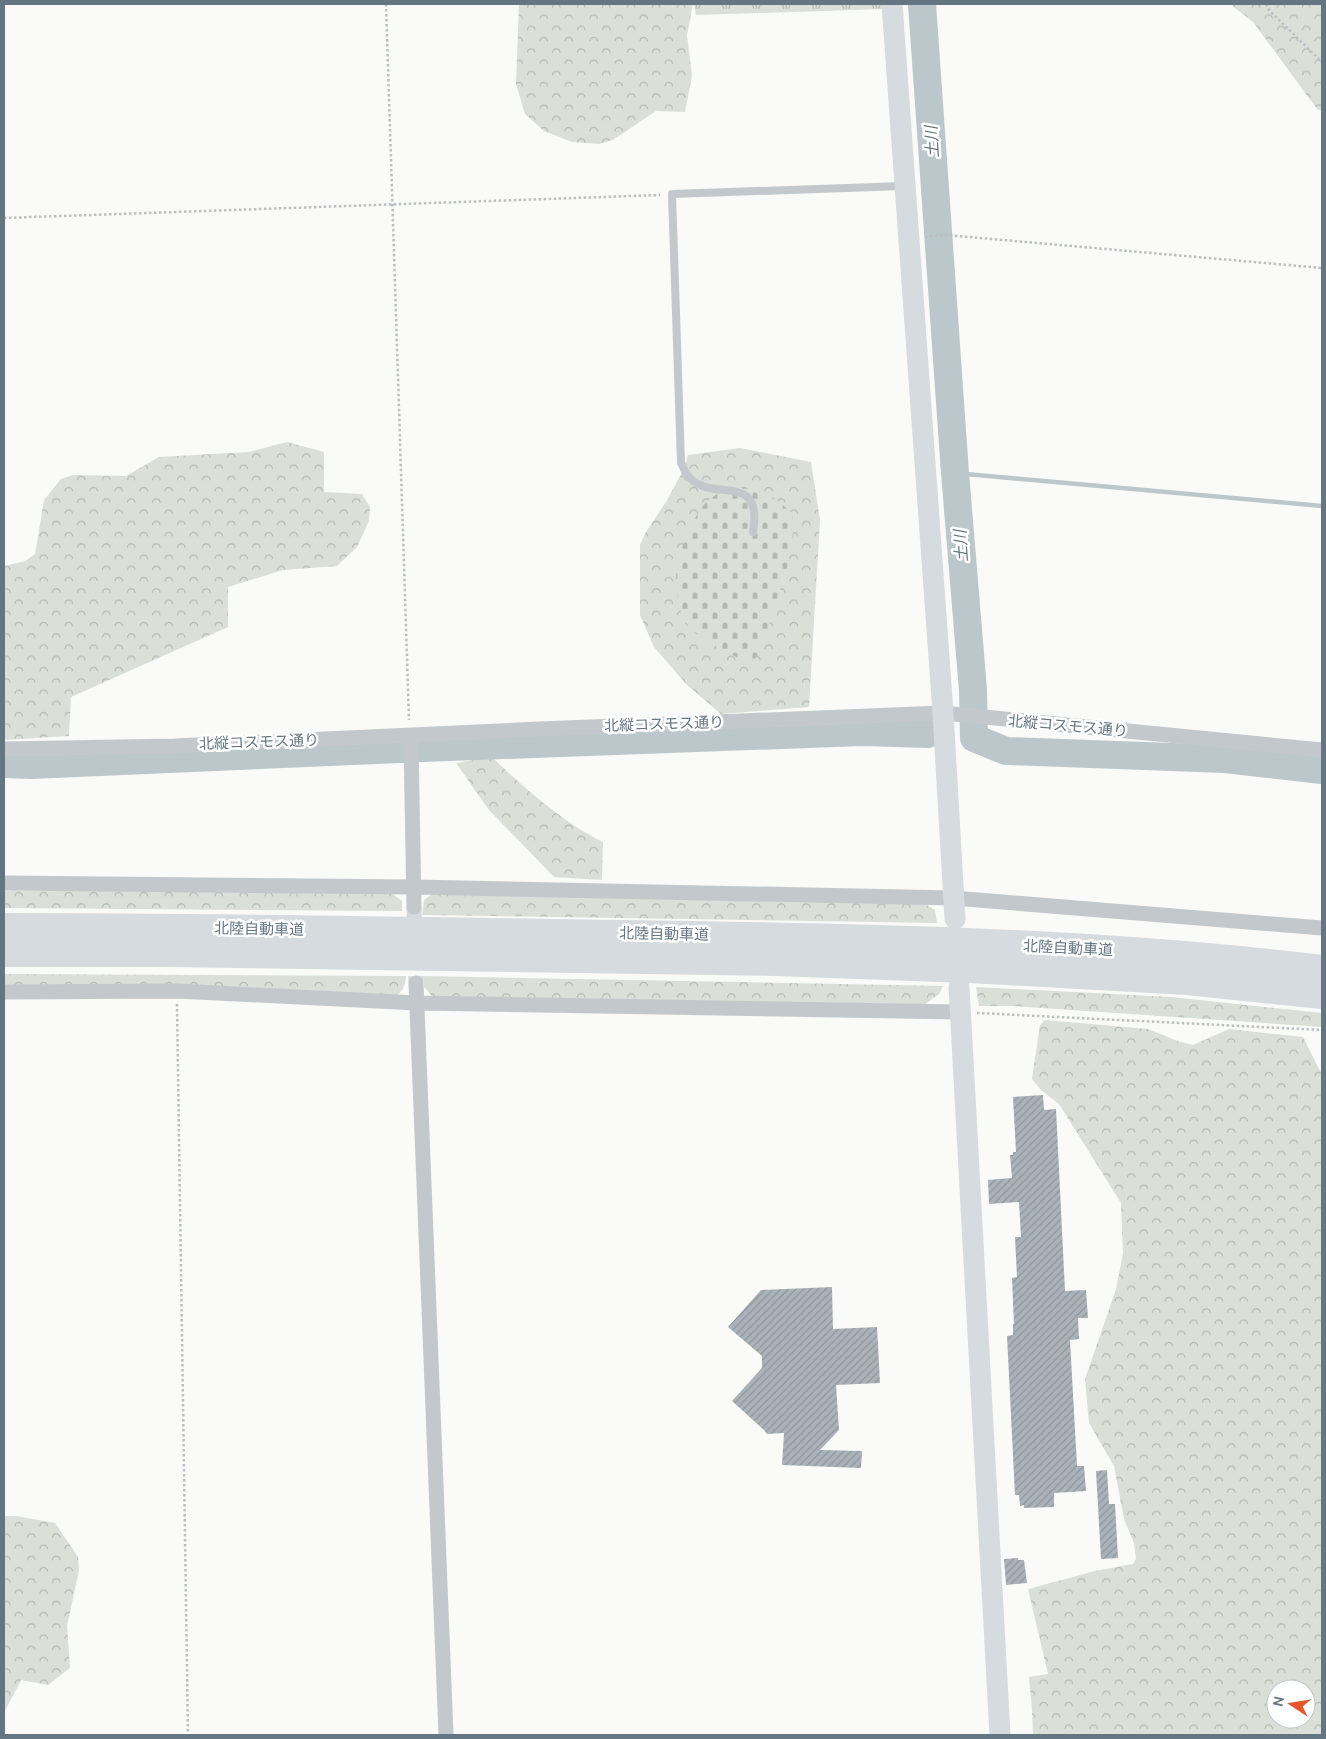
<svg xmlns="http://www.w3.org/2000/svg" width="1326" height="1739" viewBox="0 0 1326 1739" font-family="Cabin,'Noto Sans JP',sans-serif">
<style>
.grass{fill:url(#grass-tufts)}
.forest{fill:url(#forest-crowns);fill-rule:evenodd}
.cemetery{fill:url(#cemetery-stones)}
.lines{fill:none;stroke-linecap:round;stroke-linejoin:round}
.stream{stroke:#bbc7cb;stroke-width:4.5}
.river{stroke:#bbc7cb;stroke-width:28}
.building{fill:url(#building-hatch)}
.street-tunnel{stroke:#d5d9db;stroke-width:15;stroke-dasharray:15 8;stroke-linecap:butt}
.path{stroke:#bbbfc2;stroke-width:2.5;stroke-dasharray:2.5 2.5;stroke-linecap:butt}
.lane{stroke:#c3c8cc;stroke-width:8}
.street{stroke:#c3c8cc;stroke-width:15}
.secondary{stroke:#d6dbdf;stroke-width:21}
.highway{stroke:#d6dbdf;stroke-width:28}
.labels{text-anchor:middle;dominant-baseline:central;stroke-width:5;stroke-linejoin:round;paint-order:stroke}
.street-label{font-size:15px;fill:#657683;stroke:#fff}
.water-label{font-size:16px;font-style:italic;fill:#60757c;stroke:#fff}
</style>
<defs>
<pattern id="grass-tufts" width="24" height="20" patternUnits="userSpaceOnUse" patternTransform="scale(1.25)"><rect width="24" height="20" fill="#dadfd7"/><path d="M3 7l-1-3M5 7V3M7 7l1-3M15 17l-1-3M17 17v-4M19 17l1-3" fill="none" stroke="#b4b9b4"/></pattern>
<pattern id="forest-crowns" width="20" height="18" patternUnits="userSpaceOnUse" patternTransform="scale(1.25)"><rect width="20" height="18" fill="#dadfd7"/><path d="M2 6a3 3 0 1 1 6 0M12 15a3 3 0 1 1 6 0" fill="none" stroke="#b4b9b4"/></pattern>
<pattern id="cemetery-stones" width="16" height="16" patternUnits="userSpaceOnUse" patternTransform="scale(1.25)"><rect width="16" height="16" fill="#dadfd7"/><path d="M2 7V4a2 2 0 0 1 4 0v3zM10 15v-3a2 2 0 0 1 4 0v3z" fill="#b4b9b4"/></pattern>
<pattern id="building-hatch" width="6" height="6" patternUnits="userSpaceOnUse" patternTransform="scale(1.25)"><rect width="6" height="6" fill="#aab3b9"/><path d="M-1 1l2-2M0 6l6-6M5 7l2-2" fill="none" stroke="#8e969c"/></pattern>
</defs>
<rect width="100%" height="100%" fill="#fafaf8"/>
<path class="grass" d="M694,4H883V9L696,15Z"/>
<path class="forest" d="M519,4H693L687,35L692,76L685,112L656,111L613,140L599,144L572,142L544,131L525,114L516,84Z
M1230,4H1322V111L1317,109L1253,22Z
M287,442L324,452V492L362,494L370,507L369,521L357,547L337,566L283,570L228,587V627L71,697L69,736L4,740V566L25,561L35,554L44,500L61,479L74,475L126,476L159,457L249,452Z
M740,448L811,462L820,520L809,707L721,714L687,685L654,647L640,615V545L646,532L666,502L684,469L688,455Z
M492,757C523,787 564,823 603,842L602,880L554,877L489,810L456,763Z
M4,891H389L402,901V911L4,908Z
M435,892L920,901L935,910L937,923L422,915L424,900Z
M4,974L406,976C405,986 403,991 395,997L4,995Z
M423,976L943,986L939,994L924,1005L432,996L424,987Z
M976,987L1171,997L1322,1013V1027L1013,1006H979Z
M1045,1020L1148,1029L1180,1042L1193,1045L1229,1029L1303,1037L1319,1069L1322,1073V1735H1033L1032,1709L1029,1677L1048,1674L1028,1589L1095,1571L1133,1564L1136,1559L1134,1543L1124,1519L1114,1466L1089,1423L1085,1379L1116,1289L1123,1254L1121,1203L1059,1104L1041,1090L1032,1079L1040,1025ZM1276,1689H1306V1719H1276Z
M4,1516H16L55,1523L78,1557L79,1570L67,1626L70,1668L48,1685L21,1680L6,1709L4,1710Z"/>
<path class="cemetery" d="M730,486L756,490L774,498L791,512L795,525L787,568L760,652C756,659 752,661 744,661C733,655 694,635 688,627C679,616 674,582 677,568C681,548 690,524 702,507C709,498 720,492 730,486Z"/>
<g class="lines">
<path class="stream" d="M955,473L1322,506"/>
<path class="river" d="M922,4L955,473L973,690L974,738L1006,751L1225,759L1322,770
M4,764L31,765L423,748L862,732L928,734"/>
</g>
<path class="building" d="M1043,1095L1044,1110L1056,1109L1065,1291L1086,1290L1088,1318H1078L1079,1339L1070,1340L1077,1466H1084L1086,1491L1054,1493V1507L1024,1508V1505L1020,1506L1019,1495H1015L1007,1336L1013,1335V1324H1014L1012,1278L1017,1277L1015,1237H1021L1019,1202L989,1204L988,1180L1012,1178L1010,1155H1013V1152H1016L1013,1097Z
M832,1287L833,1329L877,1327L880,1383L836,1385L839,1430L820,1450L862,1451L861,1468L782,1465L784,1433L767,1434L764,1430L732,1401L762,1368V1356L728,1327L761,1290Z
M1107,1470L1109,1504H1115L1118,1558L1101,1559L1096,1471Z
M1018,1558V1560H1024L1027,1583L1006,1585L1004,1559Z"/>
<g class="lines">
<path class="street-tunnel" d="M414,907L416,983"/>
<path class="path" d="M386,4L409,720
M1266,4L1269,10L1322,62
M4,218L660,195
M925,237L946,235L1322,268
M177,1004L188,1735
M977,1013L1322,1030"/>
<path class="lane" d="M753,532C764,467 707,507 686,473C684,470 683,466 681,463L672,194L903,186"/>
<path class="street" d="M411,742L414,907
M4,749L175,746L540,729L943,713L1322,750
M4,883L414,887L953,898L1322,928
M416,983L446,1735
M4,992L177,991L417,1003L961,1012"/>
<path class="secondary" d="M892,4L943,713L955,919
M959,987L1000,1735"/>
<path class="highway" d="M4,927C209,927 415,931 620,934C854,937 1090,941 1322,969
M4,953H171L775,962L969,969L1187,981L1322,995"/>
</g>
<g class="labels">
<g class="street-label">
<text transform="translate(664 724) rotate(-2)">北縦コスモス通り</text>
<text transform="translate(1068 726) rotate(5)">北縦コスモス通り</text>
<text transform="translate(259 742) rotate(-2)">北縦コスモス通り</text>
<text transform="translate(259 929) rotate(1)">北陸自動車道</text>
<text transform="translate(664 934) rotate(1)">北陸自動車道</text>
<text transform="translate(1068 948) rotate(3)">北陸自動車道</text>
</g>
<g class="water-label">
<text transform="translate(932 142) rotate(-94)">土川</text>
<text transform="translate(961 546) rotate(-94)">土川</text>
</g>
</g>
<rect width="1326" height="1739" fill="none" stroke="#657683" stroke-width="10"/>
<g transform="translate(1291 1704) rotate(282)"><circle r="24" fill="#ffffff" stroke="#c1c8cd"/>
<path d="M0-4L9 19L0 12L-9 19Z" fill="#e4572e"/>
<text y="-8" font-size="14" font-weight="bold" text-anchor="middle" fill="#657683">N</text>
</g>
</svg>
